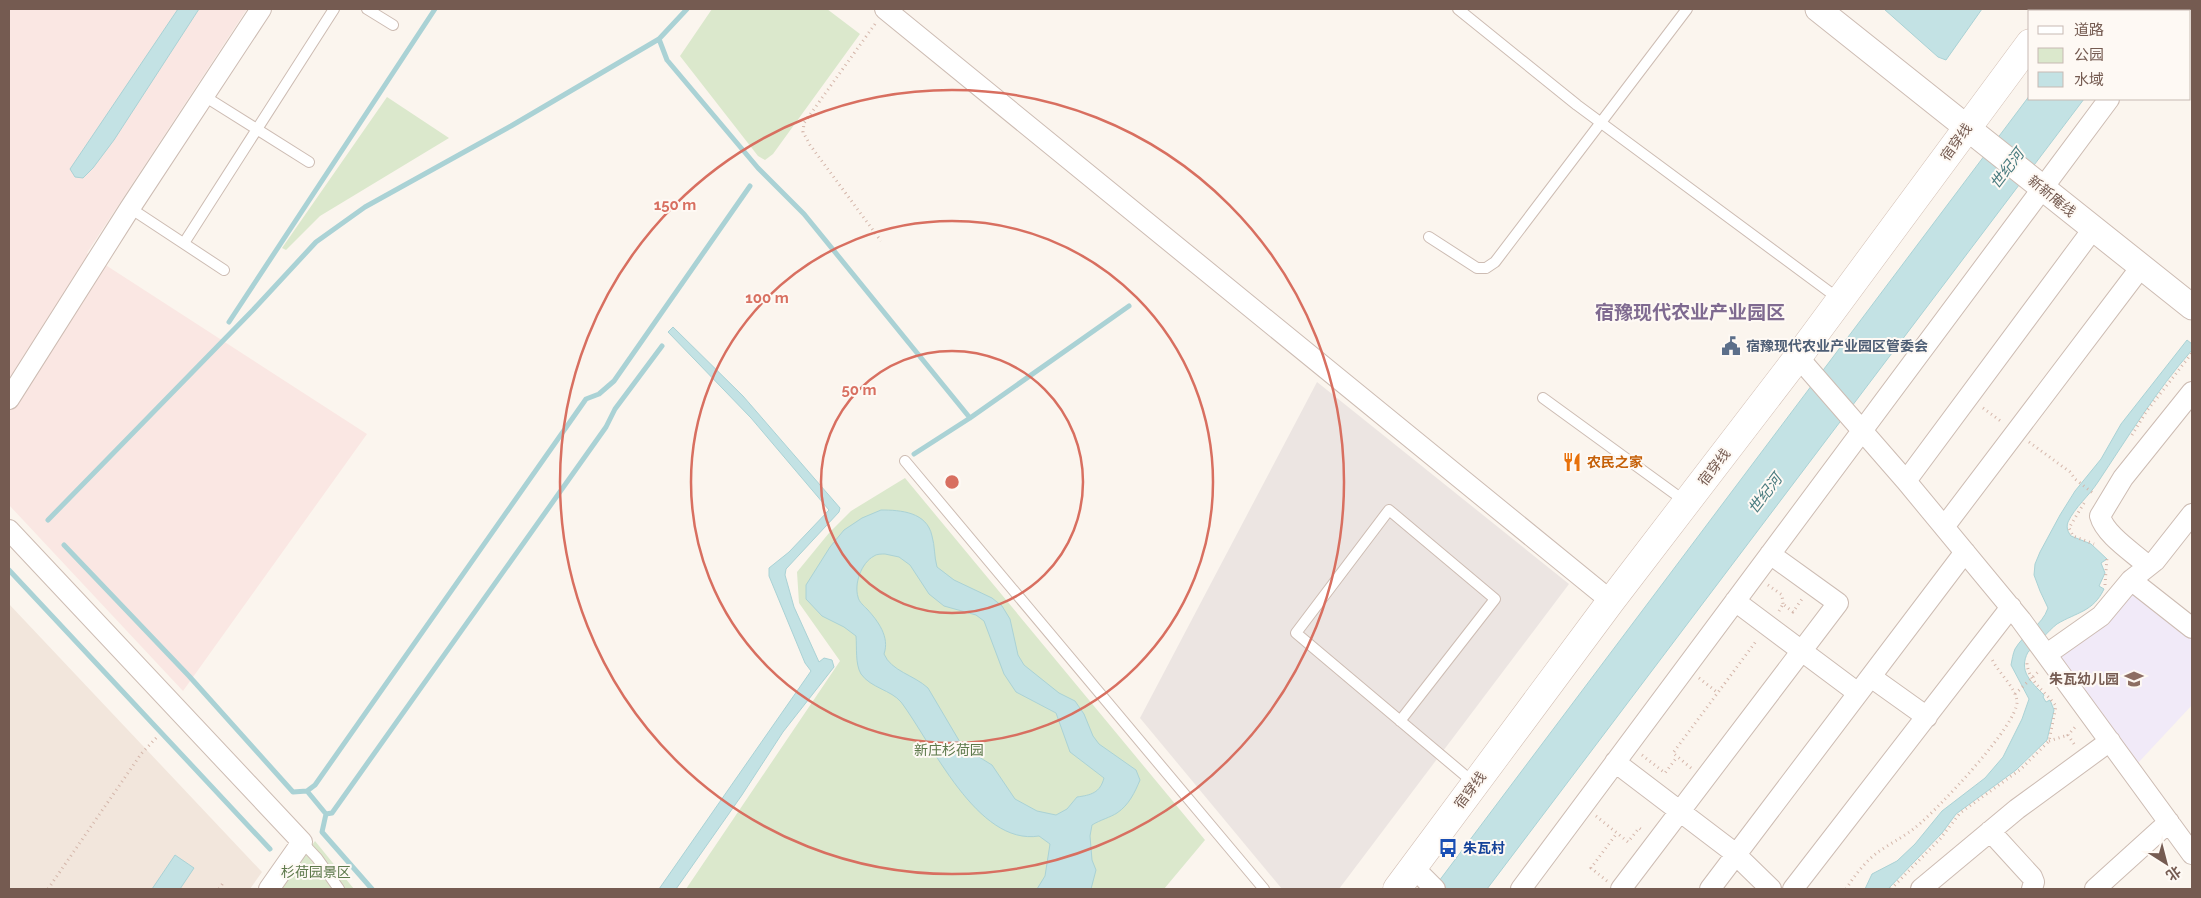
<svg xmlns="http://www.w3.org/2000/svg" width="2201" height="898" viewBox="0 0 2201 898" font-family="Raleway,'Noto Sans SC',sans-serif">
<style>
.residential{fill:#f2e6dc}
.commercial{fill:#fae7e3}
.industrial{fill:#ece5e2}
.education{fill:#f1eaf8}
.green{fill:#dbe8cc}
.water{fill:#c3e2e4;stroke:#aad2d5;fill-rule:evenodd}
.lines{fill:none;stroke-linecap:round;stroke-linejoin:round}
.stream{stroke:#aad2d5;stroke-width:5}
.service-casing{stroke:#cdbcb3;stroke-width:12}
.minor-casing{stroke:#cdbcb3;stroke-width:22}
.tertiary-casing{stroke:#cdbcb3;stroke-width:27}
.secondary-casing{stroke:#d2beb3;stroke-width:29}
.path{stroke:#d4b6aa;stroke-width:3;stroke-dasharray:1 4;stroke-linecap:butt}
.service{stroke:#fff;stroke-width:10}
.minor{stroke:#fff;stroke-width:20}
.tertiary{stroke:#fff;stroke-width:25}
.secondary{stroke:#fff;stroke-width:28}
.ring{fill:none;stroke:#d86f60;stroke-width:2.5}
.labels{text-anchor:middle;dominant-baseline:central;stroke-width:4;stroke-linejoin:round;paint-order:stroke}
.street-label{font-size:14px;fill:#755b51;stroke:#fef9f4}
.service-label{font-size:14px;font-weight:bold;fill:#4e5e75;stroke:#fef9f4;text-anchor:start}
.food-label{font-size:14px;font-weight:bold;fill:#c56008;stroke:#fef9f4;text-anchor:start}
.education-label{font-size:14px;font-weight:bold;fill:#785e54;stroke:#fef9f4;text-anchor:end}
.park-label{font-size:14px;fill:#5d794b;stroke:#fef9f4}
.transit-label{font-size:14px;font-weight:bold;fill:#164399;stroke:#fef9f4;text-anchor:start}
.water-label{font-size:15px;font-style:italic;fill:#497b7f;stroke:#fef9f4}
.district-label{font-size:19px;font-weight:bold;fill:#7f6a90;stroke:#fef9f4}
.centre{fill:#d86f60;stroke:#fef9f4;stroke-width:2.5}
.ring-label{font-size:15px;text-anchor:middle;font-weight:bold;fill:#d86f60;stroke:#fef9f4;stroke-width:4;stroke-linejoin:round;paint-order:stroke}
</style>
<rect width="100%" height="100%" fill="#fbf5ee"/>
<path class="residential" d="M9,604L262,872L250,889H9Z"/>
<path class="commercial" d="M9,9H247L87,253L367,434L183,691L9,505Z"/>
<path class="industrial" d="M1317,382L1569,584L1339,889H1282L1140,718Z"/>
<path class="education" d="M2133,590L2192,637V705L2137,764L2058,653Z"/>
<path class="green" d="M712,9H827L860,34L773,154L765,160L758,156L680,56Z
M387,97L449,138L320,216L286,250L282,248Z
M905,478L1205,840L1164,889H686L840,661L799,603L797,572L829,533L851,511Z
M315,841L354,889H281Z"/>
<path class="water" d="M178,9H199L114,140L93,168L83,178L75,177L70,169Z
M1884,9H1982L1946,60L1938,57Z
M2030,95V99H2084L1487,889H1433Z
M673,327L743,396L840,508L839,512L786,569L785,575L794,607L819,662L824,658L832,660L834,667L783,732L742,795L676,889H659L811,671L805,663L769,576V568L789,552L829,510L751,418L668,332Z
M2187,340L2192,344V350C2156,391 2128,437 2098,482C2089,496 2075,507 2068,522C2066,528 2068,532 2071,536L2091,544L2107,559L2101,563L2105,573L2099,586L2104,589C2093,612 2077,612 2057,624C2048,631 2038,644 2028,652C2018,671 2031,682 2044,695L2043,697L2046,702L2050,700L2054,710L2047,740L2016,770L1956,814L1942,833L1888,889H1865L1872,874L1897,861L1915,844L1942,811L1985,778L2003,757L2022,719L2029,699L2011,665C2012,660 2013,653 2015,649C2024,633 2042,626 2048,608L2040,591L2034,575L2035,564L2040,552L2060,515L2075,491L2101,459L2121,424Z
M881,510C901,510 927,512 932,536C935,546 934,556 937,567L954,580L992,598L1002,606L1010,619L1018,655L1024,665L1059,693L1075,701L1084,714L1093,736L1099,744L1136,770L1140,780C1135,792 1129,805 1117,813C1111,817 1100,820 1092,825L1090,836L1092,860L1096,870L1091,889H1037L1045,876L1050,844L1039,836C977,846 932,743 901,702C891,690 871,688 861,674C855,664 857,647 856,636L844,627L822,616L806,599V585L830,547L844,530L862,518ZM885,554L899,557L910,565L929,594L944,606L976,615L984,621L1004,674L1016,692L1056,713L1070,752L1104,778C1100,793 1091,795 1077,797L1067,809L1056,815L1037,811L1015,799L992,765L979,757L967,754L928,688C914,675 891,671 884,654C890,637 878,621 867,609C864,606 859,602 858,597C854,584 861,563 874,556C876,554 882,554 885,554Z
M175,855L194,868L180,889H152Z"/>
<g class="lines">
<path class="stream" d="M659,39L667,60L758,168L804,214L970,418
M229,322L435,9
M914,454L970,418L1129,306
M48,520L253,310L316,242L365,207L511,126L659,39L687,9
M64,545L189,676L293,792L307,791L315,785L586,399L599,394L614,381L750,186
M9,570L270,849
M307,791L326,814L332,813L606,427L615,409L662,346
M326,814L322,832L372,889"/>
<g class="service-casing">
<path id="service" d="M367,9L393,25
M1458,9L1577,105L1839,299
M204,96L309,162
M130,208L224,270
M1429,237L1477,268H1486L1495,262L1687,9
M184,243L334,9
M1543,398L1686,502
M905,461L1264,889
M1400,721L1495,599L1389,510L1296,633L1474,783
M302,842L317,858L339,889"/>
</g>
<g class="minor-casing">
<path id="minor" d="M885,9L1611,601
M2175,11L2177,9
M1798,357L1906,481L2021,620L2192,854
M9,399L130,208L261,9
M1906,481L2093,229
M1944,527L2141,267
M9,530L302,842L269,889
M2148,566C2134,553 2105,535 2100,516L2123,478L2192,392
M2131,580L2192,628
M1735,601L1858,693
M2047,654L2101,616L2131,580L2155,561L2192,514
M1871,677L1927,717
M1615,762L1732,851L1771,889
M1990,831L2032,877L2034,882L2032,889
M1413,867L1435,889
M1521,889L2109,99
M1621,889L1838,603L1770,554
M1710,889L1965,552
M1793,889L2011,607
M1921,889L2017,809L2110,741
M2095,889L2169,822"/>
</g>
<g class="tertiary-casing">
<path id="tertiary" d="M1818,9L2192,307"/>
</g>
<g class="secondary-casing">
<path id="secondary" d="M2054,11L2056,9
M1397,889L1611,601L1798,357L2030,43"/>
</g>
<path class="path" d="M875,24L804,123L803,132L810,145L881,241
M1983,408L2002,422
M2132,435L2146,412L2192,353
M2029,442L2070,472L2075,479L2094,494
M2084,503L2069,528L2073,536L2094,544
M1768,585L1782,595L1783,604
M2105,585L2107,557
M1779,611L1783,604L1793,612L1802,599
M1699,678L1718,693
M2015,694L2038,672
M2049,741L2068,735
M2074,744L2068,735L2076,726
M1642,755L1665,773L1677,757
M1691,768L1673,753L1757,640
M1596,816L1628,842L1639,828L1642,830
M1607,881L1591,868L1617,833
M48,889L141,754L158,736
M219,889L223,883
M1846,889C1855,875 1867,859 1881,850C1893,842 1905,836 1916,827C1936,811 2019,724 2017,701C2015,686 1998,673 1992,659
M1891,889L1940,839L1960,813L2021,769L2049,741L2056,706C2045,691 2026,680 2027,660"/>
<use href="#service" class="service"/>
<use href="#minor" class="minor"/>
<use href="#tertiary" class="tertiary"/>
<use href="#secondary" class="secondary"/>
</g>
<g class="ring">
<circle cx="952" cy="482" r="131"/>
<circle cx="952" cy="482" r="261"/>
<circle cx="952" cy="482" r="392"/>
</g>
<defs>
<g id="civic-bare" transform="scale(1.5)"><path d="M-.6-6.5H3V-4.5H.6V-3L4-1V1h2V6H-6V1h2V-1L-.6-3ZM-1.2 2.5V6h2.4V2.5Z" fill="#5c6f8a" stroke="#fef9f4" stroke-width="2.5" paint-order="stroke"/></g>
<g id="restaurant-bare" transform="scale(1.5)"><path d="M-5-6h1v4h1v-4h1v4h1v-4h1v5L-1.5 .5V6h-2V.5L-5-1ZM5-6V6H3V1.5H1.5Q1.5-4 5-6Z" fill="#e8710a" stroke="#fef9f4" stroke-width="2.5" paint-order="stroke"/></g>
<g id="school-bare" transform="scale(1.5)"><path d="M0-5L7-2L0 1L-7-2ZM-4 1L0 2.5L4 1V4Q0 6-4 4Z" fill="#8d6e63" stroke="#fef9f4" stroke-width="2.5" paint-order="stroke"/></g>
<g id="bus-bare" transform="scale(1.5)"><path d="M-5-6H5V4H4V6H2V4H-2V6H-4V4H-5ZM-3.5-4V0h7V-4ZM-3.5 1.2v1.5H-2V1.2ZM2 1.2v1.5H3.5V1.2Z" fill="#1a4fb4" stroke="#fef9f4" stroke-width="2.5" paint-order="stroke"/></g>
</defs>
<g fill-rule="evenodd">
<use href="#civic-bare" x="1731" y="346"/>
<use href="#restaurant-bare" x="1572" y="462"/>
<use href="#school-bare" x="2134" y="679"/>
<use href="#bus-bare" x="1448" y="848"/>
</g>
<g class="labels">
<g class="street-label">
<text transform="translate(1956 142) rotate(-54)">宿穿线</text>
<text transform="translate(2052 196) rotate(39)">新新庵线</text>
<text transform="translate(1714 467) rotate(-52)">宿穿线</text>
<text transform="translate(1470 790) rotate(-53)">宿穿线</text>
</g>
<g class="service-label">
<text x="1746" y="346">宿豫现代农业产业园区管委会</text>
</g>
<g class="food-label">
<text x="1587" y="462">农民之家</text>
</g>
<g class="education-label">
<text x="2119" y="679">朱瓦幼儿园</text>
</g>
<g class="park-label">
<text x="949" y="750">新庄杉荷园</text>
<text x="316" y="872">杉荷园景区</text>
</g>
<g class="transit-label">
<text x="1463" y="848">朱瓦村</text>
</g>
<g class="water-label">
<text transform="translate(2007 169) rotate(-53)">世纪河</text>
<text transform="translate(1765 494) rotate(-53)">世纪河</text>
</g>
<g class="district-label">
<text x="1690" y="312">宿豫现代农业产业园区</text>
</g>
</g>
<circle cx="952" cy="482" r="8" class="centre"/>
<g class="ring-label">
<text x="675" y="210">150 m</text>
<text x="767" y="303">100 m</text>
<text x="859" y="395">50 m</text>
</g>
<rect width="2201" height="898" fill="none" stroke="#755b51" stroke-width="20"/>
<rect x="2028" y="10" width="162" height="90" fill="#fef9f4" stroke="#c7bab3"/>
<rect x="2038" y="26" width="25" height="8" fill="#ffffff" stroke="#c7bab3"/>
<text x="2074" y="35" font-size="15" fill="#755b51">道路</text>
<rect x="2038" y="48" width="25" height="15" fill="#dbe8cc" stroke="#c7bab3"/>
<text x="2074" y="60" font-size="15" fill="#755b51">公园</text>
<rect x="2038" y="72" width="25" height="15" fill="#c3e2e4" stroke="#c7bab3"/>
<text x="2074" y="85" font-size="15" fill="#755b51">水域</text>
<g transform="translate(2166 863) rotate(144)" stroke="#fef9f4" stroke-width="4" paint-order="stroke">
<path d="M0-4L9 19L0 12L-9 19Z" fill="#755b51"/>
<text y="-8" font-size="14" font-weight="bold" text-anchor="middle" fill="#755b51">北</text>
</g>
</svg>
